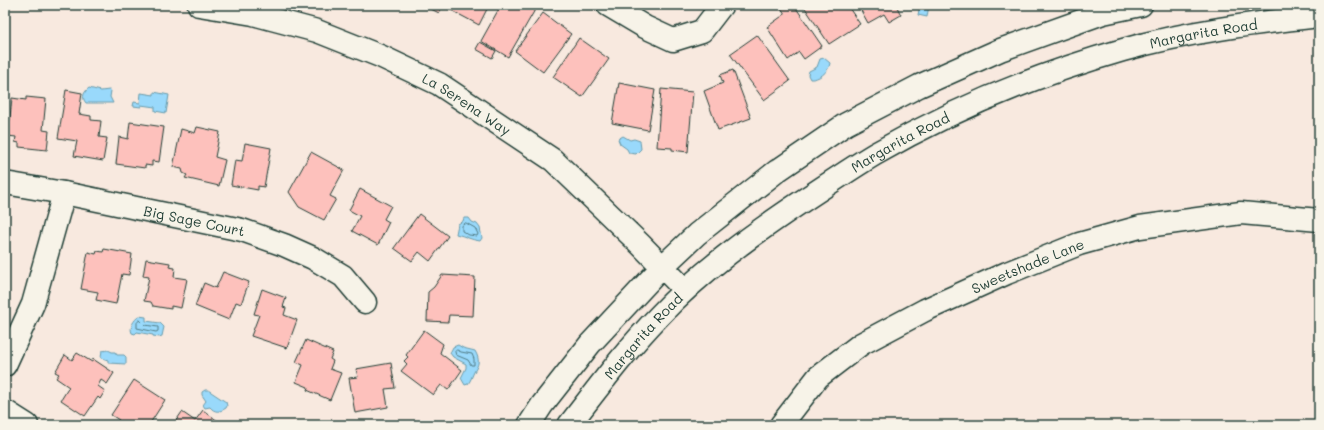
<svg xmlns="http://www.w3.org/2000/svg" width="1324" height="430" viewBox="0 0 1324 430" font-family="Mali,sans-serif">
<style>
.water{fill:#99d9fb;stroke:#689bab}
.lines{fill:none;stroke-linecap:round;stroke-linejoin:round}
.shore{stroke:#507b84;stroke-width:1}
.building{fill:#fdc1bc;stroke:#1f3d34}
.minor-casing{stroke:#1f3d34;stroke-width:25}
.major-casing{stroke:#1f3d34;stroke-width:25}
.minor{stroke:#f7f3e8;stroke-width:22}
.major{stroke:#f7f3e8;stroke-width:22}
.labels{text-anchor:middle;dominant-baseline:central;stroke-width:3;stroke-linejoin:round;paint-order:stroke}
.street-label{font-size:14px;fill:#1f3d34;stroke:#f7f3e8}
</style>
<rect width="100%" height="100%" fill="#f8e9df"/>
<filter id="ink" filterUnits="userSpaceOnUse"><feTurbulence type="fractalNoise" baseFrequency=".025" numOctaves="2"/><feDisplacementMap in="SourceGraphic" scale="8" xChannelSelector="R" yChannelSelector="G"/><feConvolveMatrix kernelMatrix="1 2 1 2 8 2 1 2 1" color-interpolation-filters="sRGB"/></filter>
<g filter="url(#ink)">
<path class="water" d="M920,5H929L927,17L918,15Z
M824,58L830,63C829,72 818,80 810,79L808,75L809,71L817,67L820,59Z
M89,88L101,91L109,90L111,91L110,97L113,103H86C81,97 84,92 89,88Z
M154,92L169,95L166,113L155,111V107L141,105V107L133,106L134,102L140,103L141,93L154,95Z
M623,136L630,140L634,139L640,141L641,149L636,154L629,153L627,149L620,144L618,139Z
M464,218H469L472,222L477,224L480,228L482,238L480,241C471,240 465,236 456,234L458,224L463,221Z
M139,316L146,317V321L160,323L164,327L162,336L159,337L153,336V335L137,332L135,334L132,333C129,327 134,320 139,316Z
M458,345L463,348L475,351C480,360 479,364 474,372C472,376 471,380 468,384L465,385L461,378L466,368V364L453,357L450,353L453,347Z
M108,350L112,352H115L117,355H124L126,357V364L108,363V360L102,358L101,356L102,351Z
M205,390H208L226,402L227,406L226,408C220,412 215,413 210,407L205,408L203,405L206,401L202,395V392Z"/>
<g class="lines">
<path class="shore" d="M466,223L475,228L478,234L477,236L469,235L462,231V226Z
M140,320L145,325L158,327V331L156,332L137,328V323Z
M457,350L461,352L472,354L474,359V365H471L468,360L456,355L455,352Z"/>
</g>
<path class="building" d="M423,5H443L439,13Z
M449,5H489L479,25L447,8Z
M501,5H531L536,8L508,57L481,41Z
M786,5H794L822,46L804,59L799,52L788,60L767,27L785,14L781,8Z
M803,5H847L860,24L829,44Z
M858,5H896L901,15L889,22L884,14L868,23Z
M543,13L571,34L543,72L515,51Z
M757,35L790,81L764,100L730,54Z
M579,38L609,59L582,97L553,77Z
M480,42L496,51L492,58L476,49Z
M733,70L751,118L718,130L704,91L723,83L720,75Z
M619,83L655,90L648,130L612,123Z
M661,89L693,92L688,152L672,150V148L657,147Z
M66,90L82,93L79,114L91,116V120L101,121L99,137L107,138L103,161L74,156L77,141L58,138Z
M26,97L46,99L43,130L49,131L47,150L19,147V143L15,142L16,137L8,136L12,98L26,100Z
M130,122L164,127L159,162L152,161V166L145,165V168L116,164L119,137L128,139Z
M197,127L220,132L215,157L225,160L219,186L185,178L187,175L183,173L182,169L173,167L181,129L195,133Z
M245,143L271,148L264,187L258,186V190L231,185L235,160L242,161Z
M311,152L344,170L330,196L336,199L324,220L299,207L289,192Z
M360,189L391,206L384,219L389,222L378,245L352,231L360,216L349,210Z
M419,214L448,236L430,261L419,252L412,261L394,248Z
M104,249L132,254L129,275L122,274L116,304L96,300L98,292L81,289L88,252L96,254L97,251L103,252Z
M146,259L170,263L169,267L175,268L174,277L187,279L181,308L171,306V309L153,306L151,302L144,301L149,277L143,276Z
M223,272L249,282L241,304L236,302L229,320L195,306L204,283L216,288Z
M442,275L475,277L473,316L449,315L448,322L427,321L428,292L434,287Z
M262,289L286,298L283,307L286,308L284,315L297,320L287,348L251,336L259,315L254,314Z
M424,330L443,344L440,353L462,370L448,390L441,385L433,395L401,371L407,364L404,361L408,357L406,355Z
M306,340L333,352L330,359L333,361L330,369L341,373L330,400L307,390L308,387L296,382L303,365L296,362Z
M77,353L92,362L93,359L114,373L107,384L101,380L98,386L105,391L100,399L98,397L85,416L61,400L69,387L56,378L59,374L55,372L65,355L72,360Z
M391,363L395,388L385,389L388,407L355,413L349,378L358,377L356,369Z
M134,380L165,400L149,425H116L119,420L111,415Z
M203,410L219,422L217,425H173L182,412L195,421Z"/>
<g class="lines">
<g class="minor-casing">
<g id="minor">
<path d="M608,5L645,27L673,40L702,31L722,5"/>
<path id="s1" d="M5,183L64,193L242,230L284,245L313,258L343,276L365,302"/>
<path d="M5,365L33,304L64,193"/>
<path d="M5,411L27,425"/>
<path id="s2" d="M781,425L818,377L861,344L925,310L1007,273L1079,244L1140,227L1241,213L1319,220"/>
</g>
</g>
<g class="major-casing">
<g id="major">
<path id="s3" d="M199,5L253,14L317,31L380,56L439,84L553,160L641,245L685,290"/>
<path d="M529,425L542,405L590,344L662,267L697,234L777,171L846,124L919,86L1000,50L1103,13L1141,5"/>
<path id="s4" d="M569,425C598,388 626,350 659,316C701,271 753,234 804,200C827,185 850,169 875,154C953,109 1036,75 1123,50C1185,32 1255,23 1319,16"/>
</g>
</g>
<use href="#minor" class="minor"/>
<use href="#major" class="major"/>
</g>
</g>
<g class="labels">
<g class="street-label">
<text stroke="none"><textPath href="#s4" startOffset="764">Margarita Road</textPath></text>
<text stroke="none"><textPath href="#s3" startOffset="288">La Serena Way</textPath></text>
<text stroke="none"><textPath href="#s4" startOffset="440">Margarita Road</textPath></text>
<text stroke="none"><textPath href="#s1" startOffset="193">Big Sage Court</textPath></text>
<text stroke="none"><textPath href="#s2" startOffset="299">Sweetshade Lane</textPath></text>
<text stroke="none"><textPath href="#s4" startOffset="116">Margarita Road</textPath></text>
</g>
</g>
<rect width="1324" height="430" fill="none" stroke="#f7f3e8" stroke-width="20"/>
<rect x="10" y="10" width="1304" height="410" fill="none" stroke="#1f3d34" stroke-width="1.5" filter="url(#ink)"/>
</svg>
